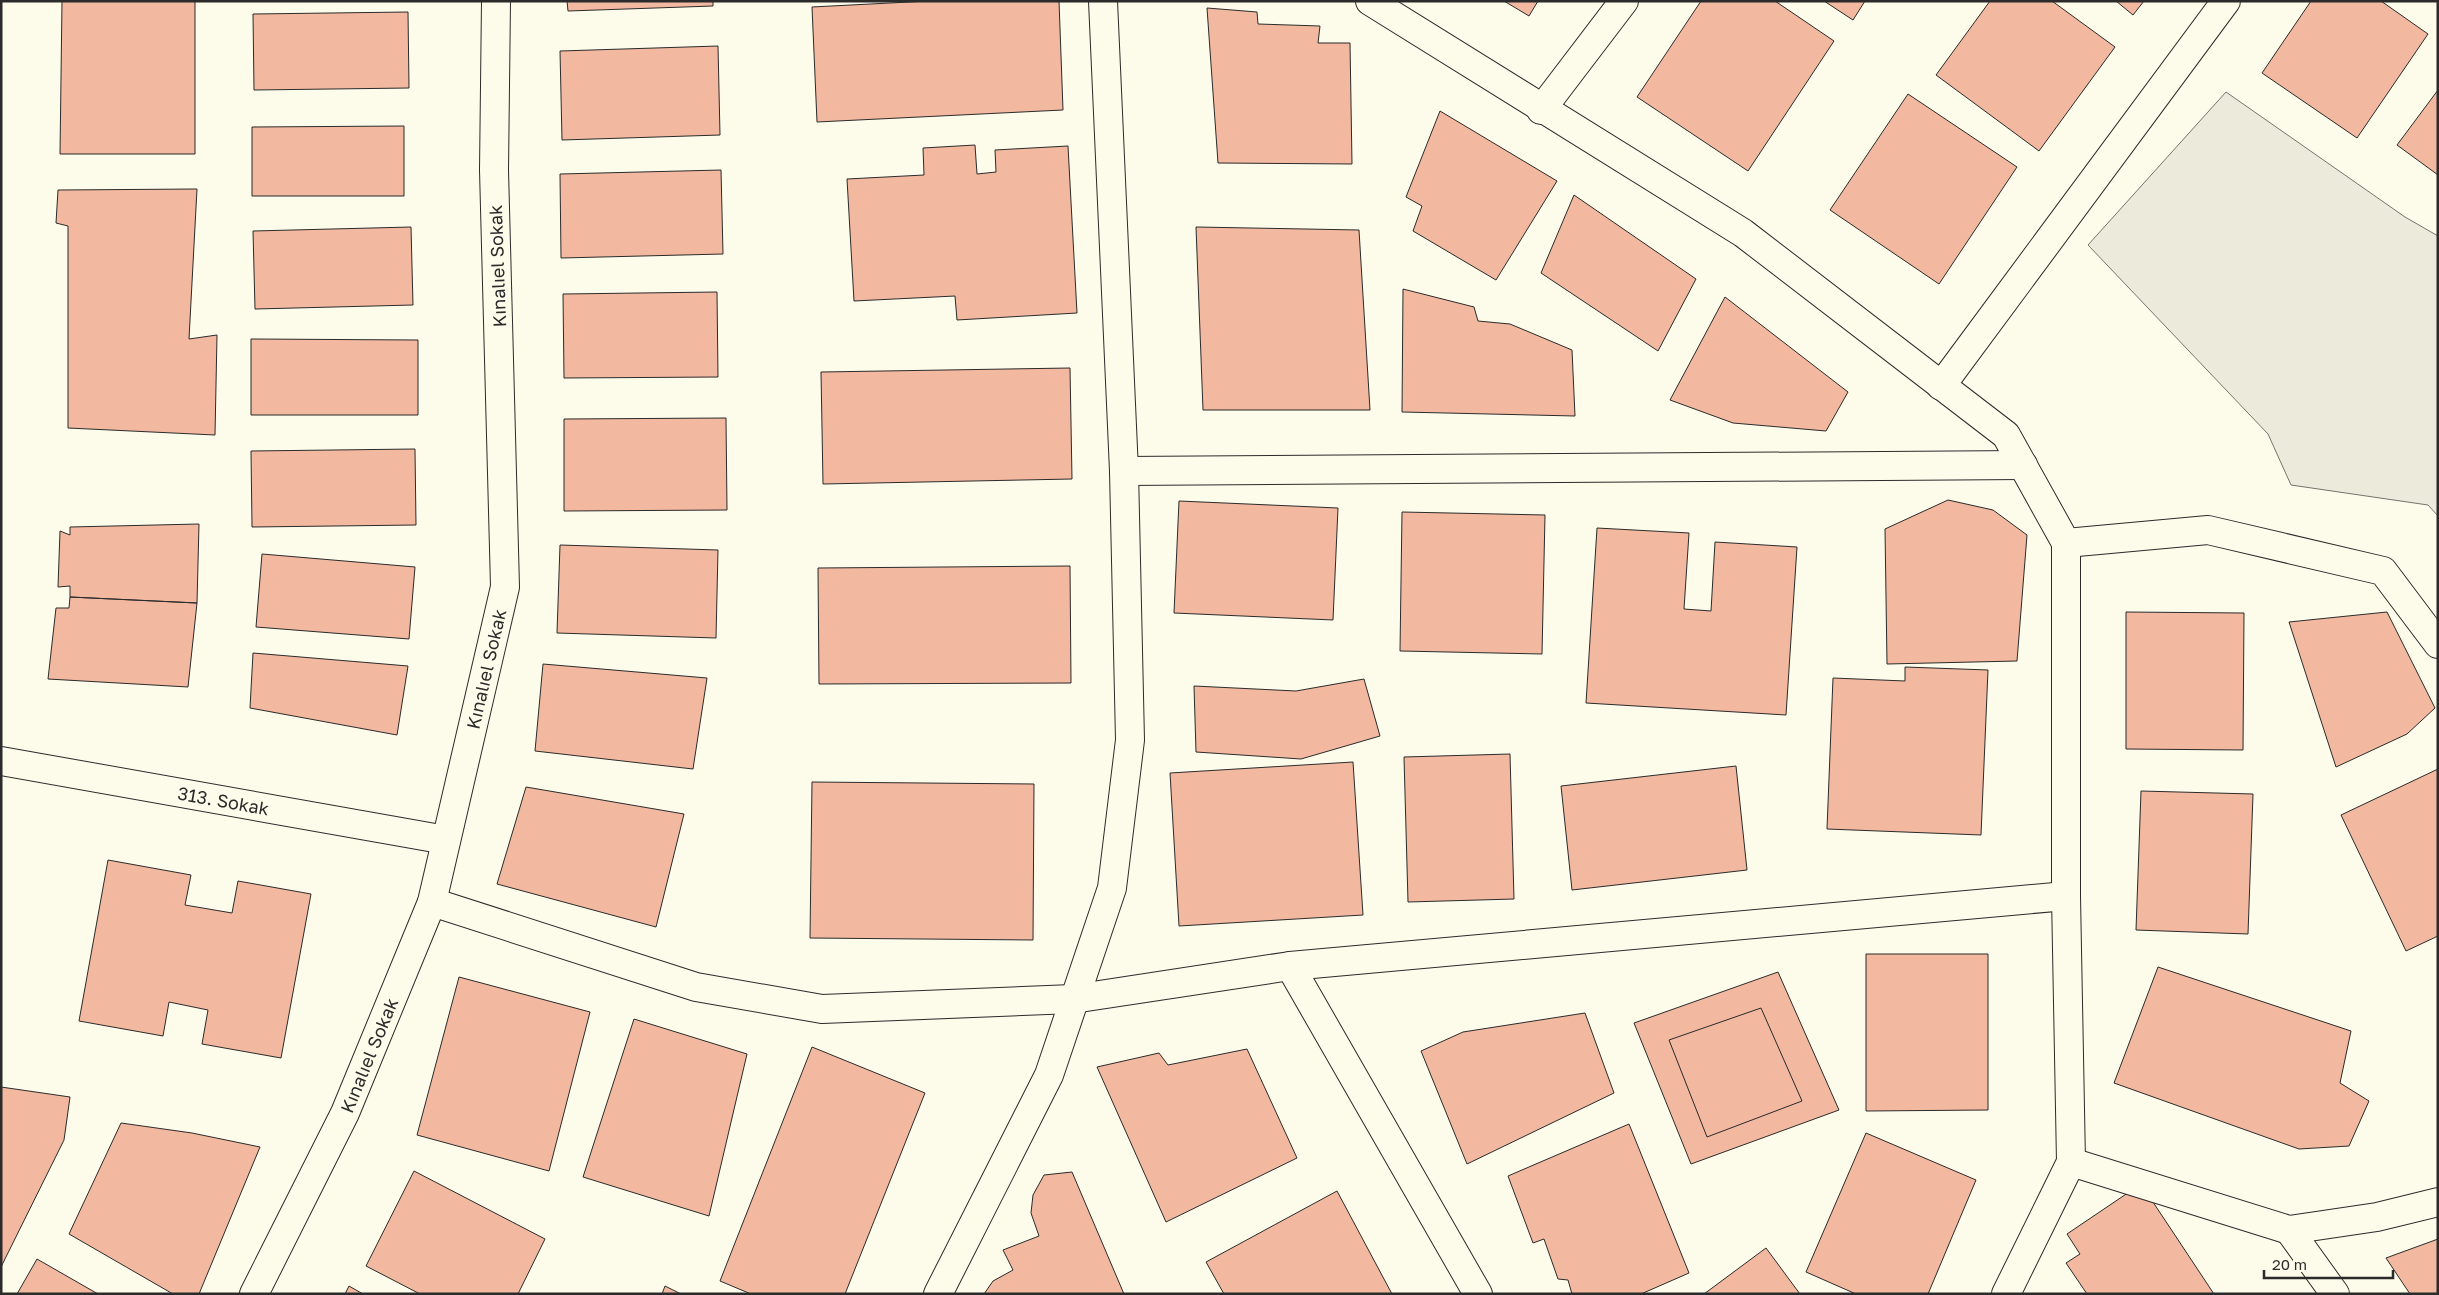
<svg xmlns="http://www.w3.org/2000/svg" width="2439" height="1295" viewBox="0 0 2439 1295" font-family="'Golos Text',sans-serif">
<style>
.green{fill:#ecebdb;stroke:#74746e}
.building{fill:#f2b8a0;stroke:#2b2b2b}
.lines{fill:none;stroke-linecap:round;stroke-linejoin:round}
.street-casing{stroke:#2b2b2b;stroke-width:30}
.street{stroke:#fdfbea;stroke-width:28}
.labels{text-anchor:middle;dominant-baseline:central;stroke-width:4;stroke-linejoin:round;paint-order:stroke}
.street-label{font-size:18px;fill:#2b2b2b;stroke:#fdfbea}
</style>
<rect width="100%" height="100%" fill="#fdfbea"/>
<path class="green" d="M2226,92L2405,217L2438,236V516L2428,505L2291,485L2268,434L2088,245Z"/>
<path class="building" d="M62,1H195V154H60Z
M567,1H713V6L568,11Z
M929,1H1059L1063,110L817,122L812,7Z
M1504,1H1538L1529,16Z
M1701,1H1775L1834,41L1748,171L1637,97Z
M1824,1H1865L1853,20Z
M1990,1H2052L2115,47L2039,151L1936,75Z
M2116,1H2144L2133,15Z
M2311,1H2381L2428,34L2357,138L2262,73Z
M1207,8L1257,12L1258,24L1320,26L1318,43H1350L1352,164L1218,163Z
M408,12L409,88L254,90L253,14Z
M718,46L720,135L562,140L560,51Z
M2438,90V175L2397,145Z
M1908,94L2017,167L1939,284L1830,210Z
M1440,111L1557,181L1496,280L1413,231L1422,206L1406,197Z
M404,126V196H252V127Z
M975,145L977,174L996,172L995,150L1068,146L1077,313L957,320L955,296L854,301L847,179L924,175L923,148Z
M721,170L723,254L561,258L560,174Z
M197,189L189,339L217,335L215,435L68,428V226L56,223L58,190Z
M1574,195L1696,279L1658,351L1541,273Z
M411,227L413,305L255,309L253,231Z
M1196,227L1359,230L1370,410H1203Z
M1403,289L1474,307L1478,321L1510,324L1572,350L1575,416L1402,412Z
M717,292L718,377L564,378L563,294Z
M1725,297L1848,392L1826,431L1733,423L1670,400Z
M251,339L418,340V415H251Z
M1070,368L1072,479L823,484L821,372Z
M726,418L727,510L564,511V419Z
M415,449L416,525L252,527L251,451Z
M1948,500L1993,510L2027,535L2017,661L1887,664L1885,529Z
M1179,501L1338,508L1333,620L1174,613Z
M1402,512L1545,515L1542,654L1400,651Z
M199,524L197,603L70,597V586L58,587L60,531L70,535V527Z
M1597,528L1689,533L1684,609L1711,611L1715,542L1797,547L1786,715L1586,703Z
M560,545L718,550L716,638L557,633Z
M262,554L415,567L409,639L256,627Z
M1070,566L1071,683L819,684L818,568Z
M70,597L197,603L188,687L48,679L56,608H69Z
M2126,612L2244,613L2243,750L2126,749Z
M2387,612L2435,708L2407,734L2336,767L2289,622Z
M253,653L408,666L397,735L250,708Z
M543,664L707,678L693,769L535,751Z
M1905,667L1988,670L1981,835L1827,829L1833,678L1905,681Z
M1364,679L1380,736L1301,759L1196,752L1194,686L1296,691Z
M1510,754L1514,899L1408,902L1404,757Z
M1353,762L1363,915L1179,926L1170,773Z
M1736,766L1747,870L1572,890L1561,786Z
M2438,769V936L2406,951L2341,815Z
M812,782L1034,784L1033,940L810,938Z
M526,787L684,814L656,927L497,884Z
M2141,791L2253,794L2248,934L2136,930Z
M108,860L191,875L185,905L232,913L238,881L311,894L281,1058L202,1044L208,1010L169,1002L163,1036L79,1021Z
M1866,954H1988V1110L1866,1111Z
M2158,967L2351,1031L2340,1083L2369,1101L2349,1146L2299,1149L2114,1083Z
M1778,972L1839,1110L1691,1164L1634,1023Z
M459,977L590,1012L549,1171L417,1135Z
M1761,1008L1802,1101L1707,1137L1669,1040Z
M1585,1013L1614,1093L1467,1164L1421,1051L1463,1032Z
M634,1019L747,1054L709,1216L583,1177Z
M812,1047L925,1093L845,1294H751L720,1281Z
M1247,1049L1297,1158L1166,1222L1097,1067L1159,1053L1168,1065Z
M1,1087L70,1097L64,1140L1,1267Z
M121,1123L192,1133L260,1147L199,1294H173L69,1234Z
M1629,1124L1689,1273L1641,1294H1572L1568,1280L1558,1279L1544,1239L1533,1243L1508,1176Z
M1866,1133L1976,1180L1928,1294H1856L1806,1272Z
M414,1171L545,1239L518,1294H420L366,1266Z
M1072,1172L1124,1294H984L993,1281L1013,1270L1003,1250L1039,1236L1031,1213L1033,1195L1044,1175Z
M2141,1184L2214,1294H2087L2066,1263L2080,1254L2067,1234Z
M1337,1191L1392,1294H1224L1206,1262Z
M2438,1239V1294H2410L2386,1258Z
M1766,1248L1800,1294H1704Z
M37,1259L98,1294H17Z
M349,1286L363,1294H345Z
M665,1286L681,1294H662Z"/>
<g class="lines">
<g class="street-casing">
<g id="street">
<path d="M1370,1L1743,233L2006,435L2066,543V896L2071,1162L2006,1294"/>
<path d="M1541,110L1624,1"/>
<path d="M1941,386L2226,1"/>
<path d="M1124,471L2023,465"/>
<path d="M2066,543L2208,530L2383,571L2438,644"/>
<path id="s1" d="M1,761L446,840"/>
<path d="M432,902L696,987L822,1009L1073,999L1290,966L2066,896"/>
<path d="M1290,966L1478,1294"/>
<path d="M2071,1162L2289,1230L2377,1217L2438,1202"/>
<path d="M2289,1230L2335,1294"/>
<path id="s2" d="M254,1294L345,1113L432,902L505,587L494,170L496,1"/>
<path d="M938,1294L1049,1075L1112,888L1130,740L1124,471L1103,1"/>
</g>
</g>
<use href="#street" class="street"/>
</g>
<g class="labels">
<g class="street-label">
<text transform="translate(497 266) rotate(-92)">Kınalıel Sokak</text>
<text stroke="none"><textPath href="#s2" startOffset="670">Kınalıel Sokak</textPath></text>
<text stroke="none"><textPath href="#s1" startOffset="226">313. Sokak</textPath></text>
<text stroke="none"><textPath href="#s2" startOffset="265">Kınalıel Sokak</textPath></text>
</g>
</g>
<rect width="2439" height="1295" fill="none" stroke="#2b2b2b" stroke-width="5"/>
<path d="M2264 1270v8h129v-8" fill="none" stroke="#2b2b2b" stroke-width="2.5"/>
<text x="2272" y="1270" font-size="15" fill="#2b2b2b" stroke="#fdfbea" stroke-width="4" paint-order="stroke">20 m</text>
</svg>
